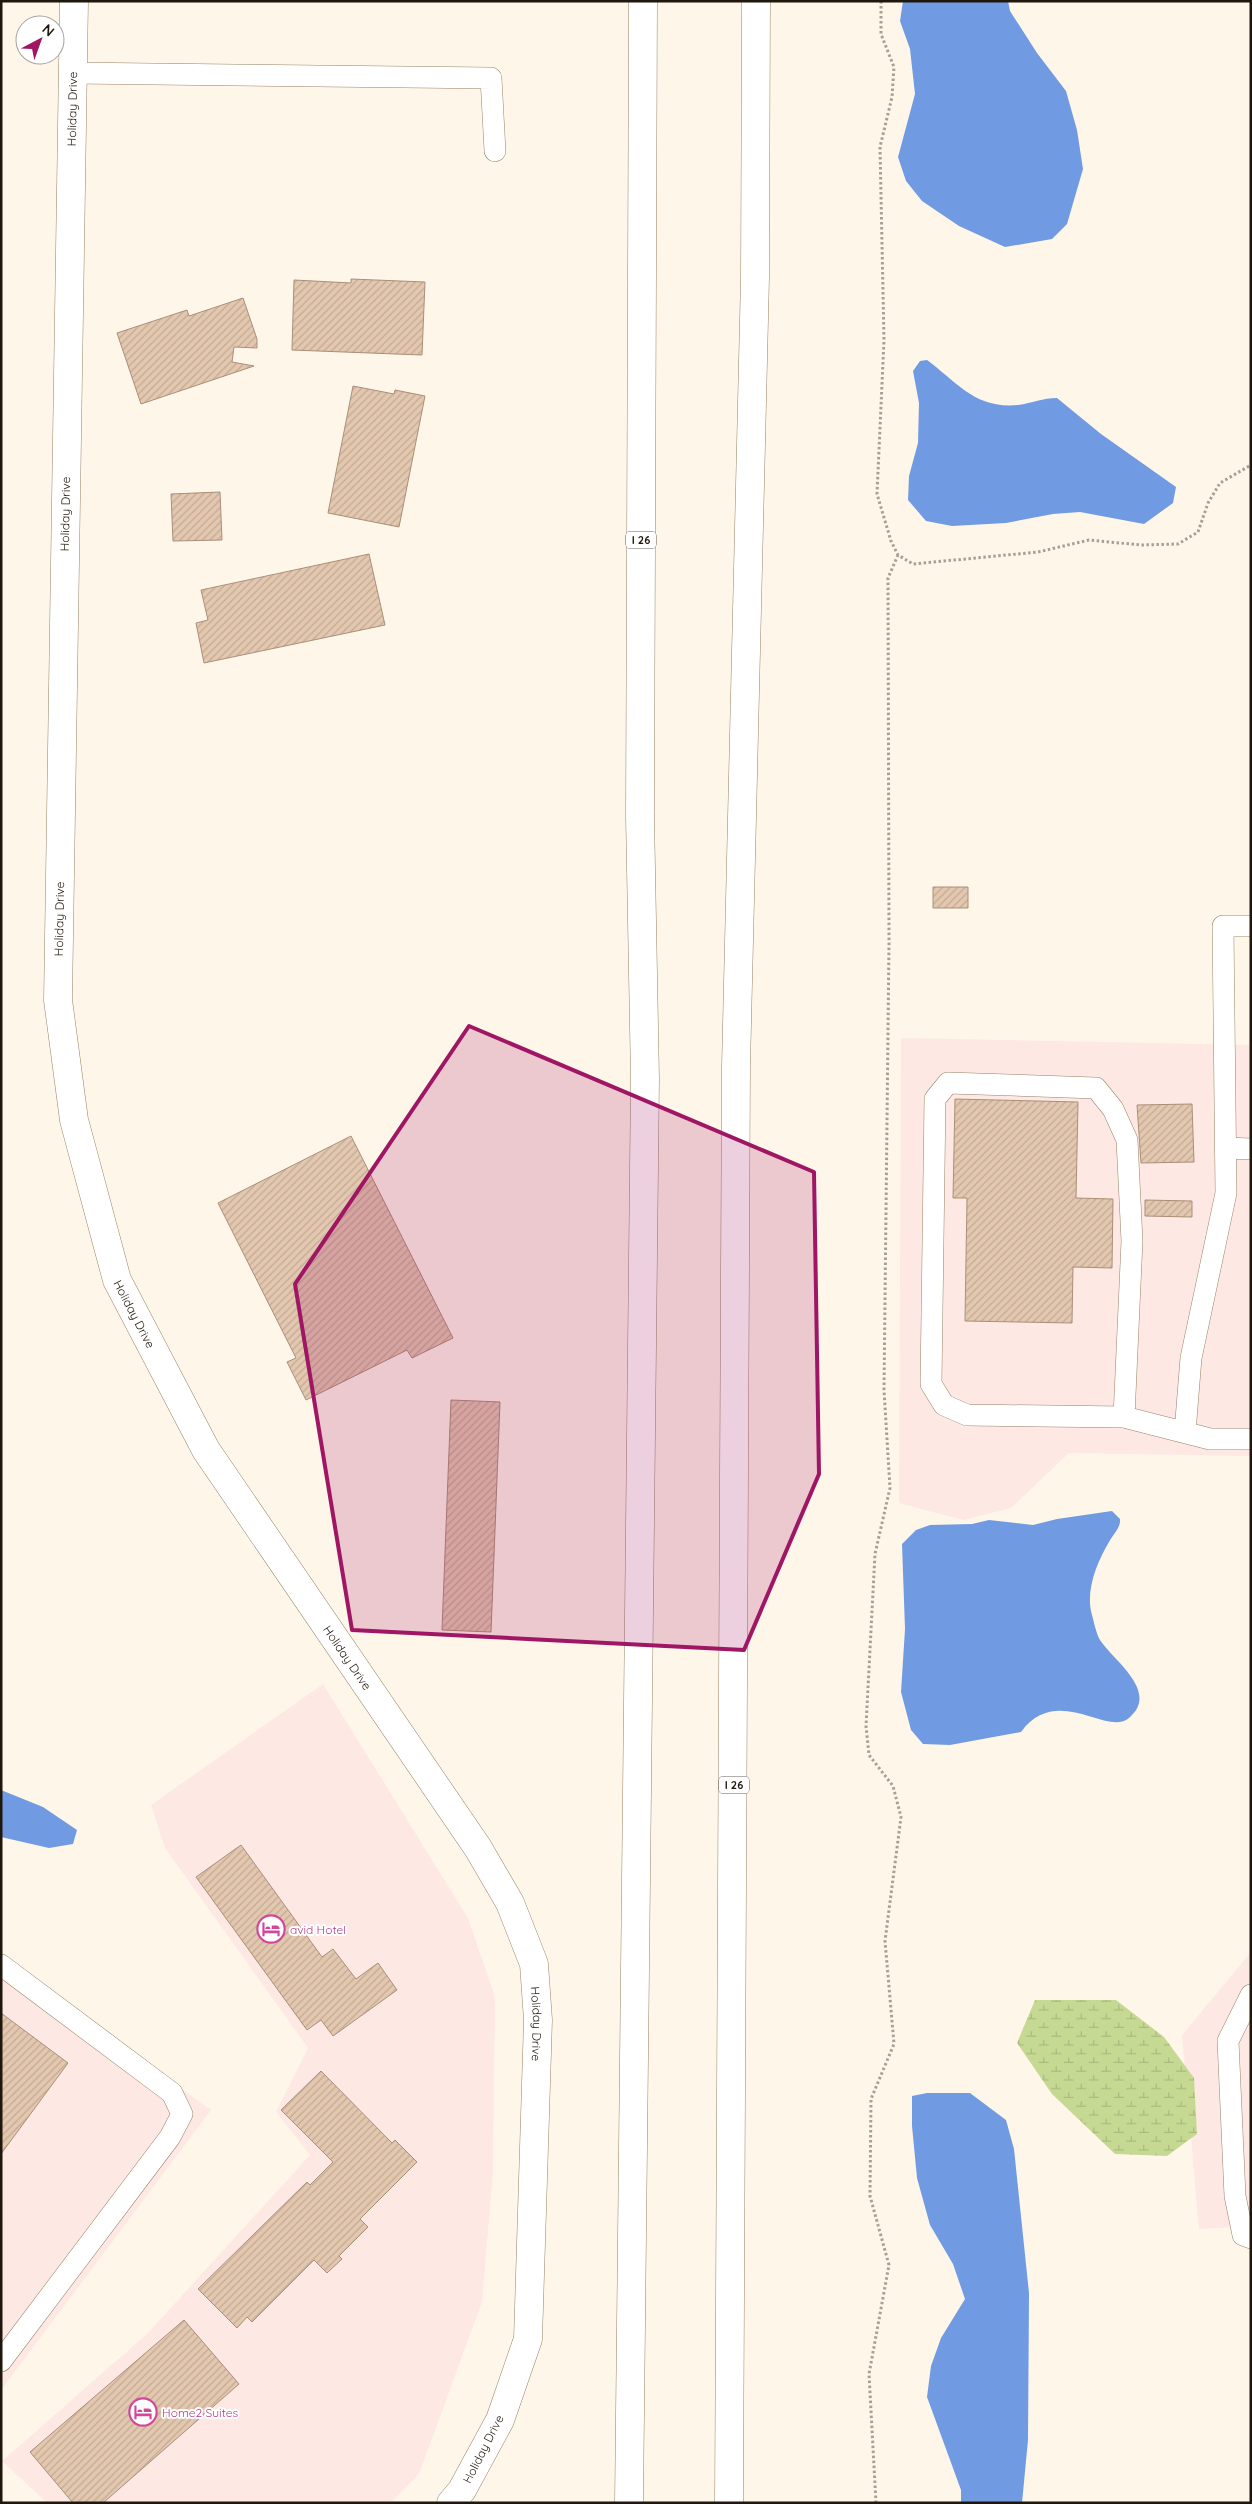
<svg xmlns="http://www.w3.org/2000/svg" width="1252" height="2504" viewBox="0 0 1252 2504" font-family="Quicksand,sans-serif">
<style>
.commercial{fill:#fde8e4}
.wetland{fill:url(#wetland-marsh)}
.water{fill:#709be3}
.building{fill:url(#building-hatch);stroke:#aa8f78}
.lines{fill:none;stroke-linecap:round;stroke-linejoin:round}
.minor-casing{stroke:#978368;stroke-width:22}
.major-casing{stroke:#978368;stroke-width:29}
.highway-casing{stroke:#978368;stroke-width:29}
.path{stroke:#a9a095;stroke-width:3;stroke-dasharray:2.5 2.5;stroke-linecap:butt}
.minor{stroke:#fff;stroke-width:21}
.major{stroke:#fff;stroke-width:28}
.highway{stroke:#fff;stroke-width:28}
.marked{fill:#9e1664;fill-opacity:0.2;stroke:#9e1664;stroke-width:4;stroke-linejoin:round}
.labels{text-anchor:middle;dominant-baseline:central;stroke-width:4;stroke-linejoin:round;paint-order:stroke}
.shield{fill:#fff;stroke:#625d56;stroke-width:1}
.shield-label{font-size:11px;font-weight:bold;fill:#1f170d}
.street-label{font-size:12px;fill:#1f170d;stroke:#fff}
.hotel-label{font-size:12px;fill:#b23c85;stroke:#fff;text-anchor:start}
</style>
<defs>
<pattern id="wetland-marsh" width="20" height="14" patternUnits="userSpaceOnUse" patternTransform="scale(1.25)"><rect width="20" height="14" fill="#c6d993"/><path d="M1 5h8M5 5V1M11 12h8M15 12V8" fill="none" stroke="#aaba7e"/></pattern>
<pattern id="building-hatch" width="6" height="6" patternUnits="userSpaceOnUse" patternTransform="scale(1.25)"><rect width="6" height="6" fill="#e3c7af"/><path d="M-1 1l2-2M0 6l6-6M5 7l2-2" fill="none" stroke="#c2aa95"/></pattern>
</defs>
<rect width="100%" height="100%" fill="#fff6ea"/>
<path class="commercial" d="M901,1038L1251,1045V1456L1069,1453L1011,1508L963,1520L899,1503Z
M323,1684L468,1918L495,1997L493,2171L482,2302L419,2474L391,2503H47L2,2461L148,2333L310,2155L276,2112L308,2048L165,1848L151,1805Z
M1251,1952V2226L1199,2229L1182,2035Z
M1,1959L211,2110L1,2390Z"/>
<path class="wetland" d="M1035,2000H1116L1164,2037L1194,2078L1197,2134L1167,2156L1115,2154L1052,2094L1017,2043Z"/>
<path class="water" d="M903,1H1008L1010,11L1037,53L1066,91L1077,130L1083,169L1067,224L1052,239L1005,247L959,226L922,201L906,181L898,157L915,94L910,49L900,21Z
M927,360C958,383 975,409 1018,405C1032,403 1043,398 1057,398L1101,434L1176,487L1173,503L1144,524L1080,512L1053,514L1006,523L952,526L926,521L908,500L909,476L918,443L919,403L913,371L920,361Z
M1112,1511L1120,1519C1121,1528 1113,1534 1109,1542C1097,1562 1085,1591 1092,1615C1094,1622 1096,1633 1100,1640C1114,1661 1160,1692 1129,1718C1107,1737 1057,1683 1021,1732L950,1745L923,1744L911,1730L901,1692L905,1629L902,1544L916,1530L930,1525L972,1524L989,1520L1033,1525L1057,1519Z
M1,1790L43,1807L77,1830L73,1844L49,1848L1,1837Z
M927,2093H970L1006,2120L1014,2149L1029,2293L1028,2440L1022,2503H961V2490L927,2397L931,2366L941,2338L965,2299L953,2264L930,2225L917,2178L912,2126V2096Z"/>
<path class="building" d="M351,279L425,282L422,355L292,350L294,280L351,283Z
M243,298L257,339V348L234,347L232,362L254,366L141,404L117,333L187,310L189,316Z
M353,386L394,394L395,390L425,396L399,527L328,513Z
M220,492L222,540L173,541L171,494Z
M369,554L385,625L204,663L196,623L208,620L201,590Z
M933,887H968V908H933Z
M955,1099L1078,1102L1076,1198L1113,1199L1112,1268L1073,1267L1072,1323L965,1321L967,1198H953Z
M1192,1104L1194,1162L1141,1163L1137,1105Z
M351,1136L453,1338L412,1358L407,1350L306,1400L287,1362L296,1358L218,1203Z
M1145,1200L1192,1201V1217L1145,1216Z
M451,1400L500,1402L491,1632L442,1630Z
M241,1845L322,1957L333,1949L356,1979L378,1963L397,1990L333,2036L321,2020L307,2030L196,1877Z
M1,2013L68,2063L1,2154Z
M321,2071L392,2143L395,2140L417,2162L360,2219L368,2227L339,2256L342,2259L327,2273L314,2260L252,2322L247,2317L237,2328L198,2289L307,2182L310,2185L333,2162L281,2110Z
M184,2320L239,2384L103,2503H73L30,2452Z"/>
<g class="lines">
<g class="minor-casing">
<path id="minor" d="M72,73L491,78L495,151
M1226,1148L1251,1149
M1124,1417L1132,1241L1127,1140L1113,1109L1096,1088L948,1083L935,1099L931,1384L944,1405L967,1415L1124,1417L1210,1439H1251
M1185,1432L1191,1358L1226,1193L1223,926H1251
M1,1965L172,2093L182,2114L170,2137L1,2361
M1251,1995L1228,2041L1235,2196L1243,2235L1251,2238"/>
</g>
<g class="major-casing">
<g id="major">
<path id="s1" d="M74,1L58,1000L74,1120L117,1280L206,1450L478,1848L510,1903L534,1964L538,2020L528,2339L500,2420L462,2490L451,2503"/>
</g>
</g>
<g class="highway-casing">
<path id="highway" d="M629,2503L645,1079L640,816L643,1
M729,2503L736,1066L755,278L756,1"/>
</g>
<path class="path" d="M881,1V34L894,67L892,97L880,147L884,340L877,494L891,541L898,555L913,564L1038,552L1089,540L1141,545L1178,544L1198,532L1208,503L1220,483L1251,465
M876,2503L869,2374L889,2265L870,2196L871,2099L894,2044L885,1941L901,1817L893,1786L869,1755L866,1726L875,1554L890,1488L884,1390L889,943L888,578L898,555"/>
<use href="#minor" class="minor"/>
<use href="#major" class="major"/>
<use href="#highway" class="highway"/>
</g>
<path class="marked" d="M469,1026L814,1172L819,1474L744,1650L352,1630L295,1284Z"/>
<defs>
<g id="hotel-ring" transform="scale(1.4375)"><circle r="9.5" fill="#fff" stroke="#d1479c" stroke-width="1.5"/><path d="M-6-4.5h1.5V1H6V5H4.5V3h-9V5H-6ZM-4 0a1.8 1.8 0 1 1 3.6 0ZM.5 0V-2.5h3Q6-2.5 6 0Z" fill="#d1479c"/></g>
</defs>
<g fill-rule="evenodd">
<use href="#hotel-ring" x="271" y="1929"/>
<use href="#hotel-ring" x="143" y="2412"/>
</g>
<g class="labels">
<g class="shield">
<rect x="626" y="531.5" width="30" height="17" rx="4"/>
<rect x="719" y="1776.5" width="30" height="17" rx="4"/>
</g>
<g class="shield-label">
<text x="641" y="540">I 26</text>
<text x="734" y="1785">I 26</text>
</g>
<g class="street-label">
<text transform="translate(72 109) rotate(-89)">Holiday Drive</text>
<text transform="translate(65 514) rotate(-89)">Holiday Drive</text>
<text transform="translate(59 919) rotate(-89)">Holiday Drive</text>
<text stroke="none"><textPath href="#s1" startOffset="1324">Holiday Drive</textPath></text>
<text stroke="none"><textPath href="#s1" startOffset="1729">Holiday Drive</textPath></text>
<text stroke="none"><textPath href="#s1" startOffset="2149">Holiday Drive</textPath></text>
<text transform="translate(483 2449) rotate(-63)">Holiday Drive</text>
</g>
<g class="hotel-label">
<text x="290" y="1929">avid Hotel</text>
<text x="162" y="2412">Home2 Suites</text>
</g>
</g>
<rect width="1252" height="2504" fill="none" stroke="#1f170d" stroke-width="5"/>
<g transform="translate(40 40) rotate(41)"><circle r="24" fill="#ffffff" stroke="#a5a29e"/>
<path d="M0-4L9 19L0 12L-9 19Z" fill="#9e1664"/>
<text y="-8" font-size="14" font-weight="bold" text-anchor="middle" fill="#1f170d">N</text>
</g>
</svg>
